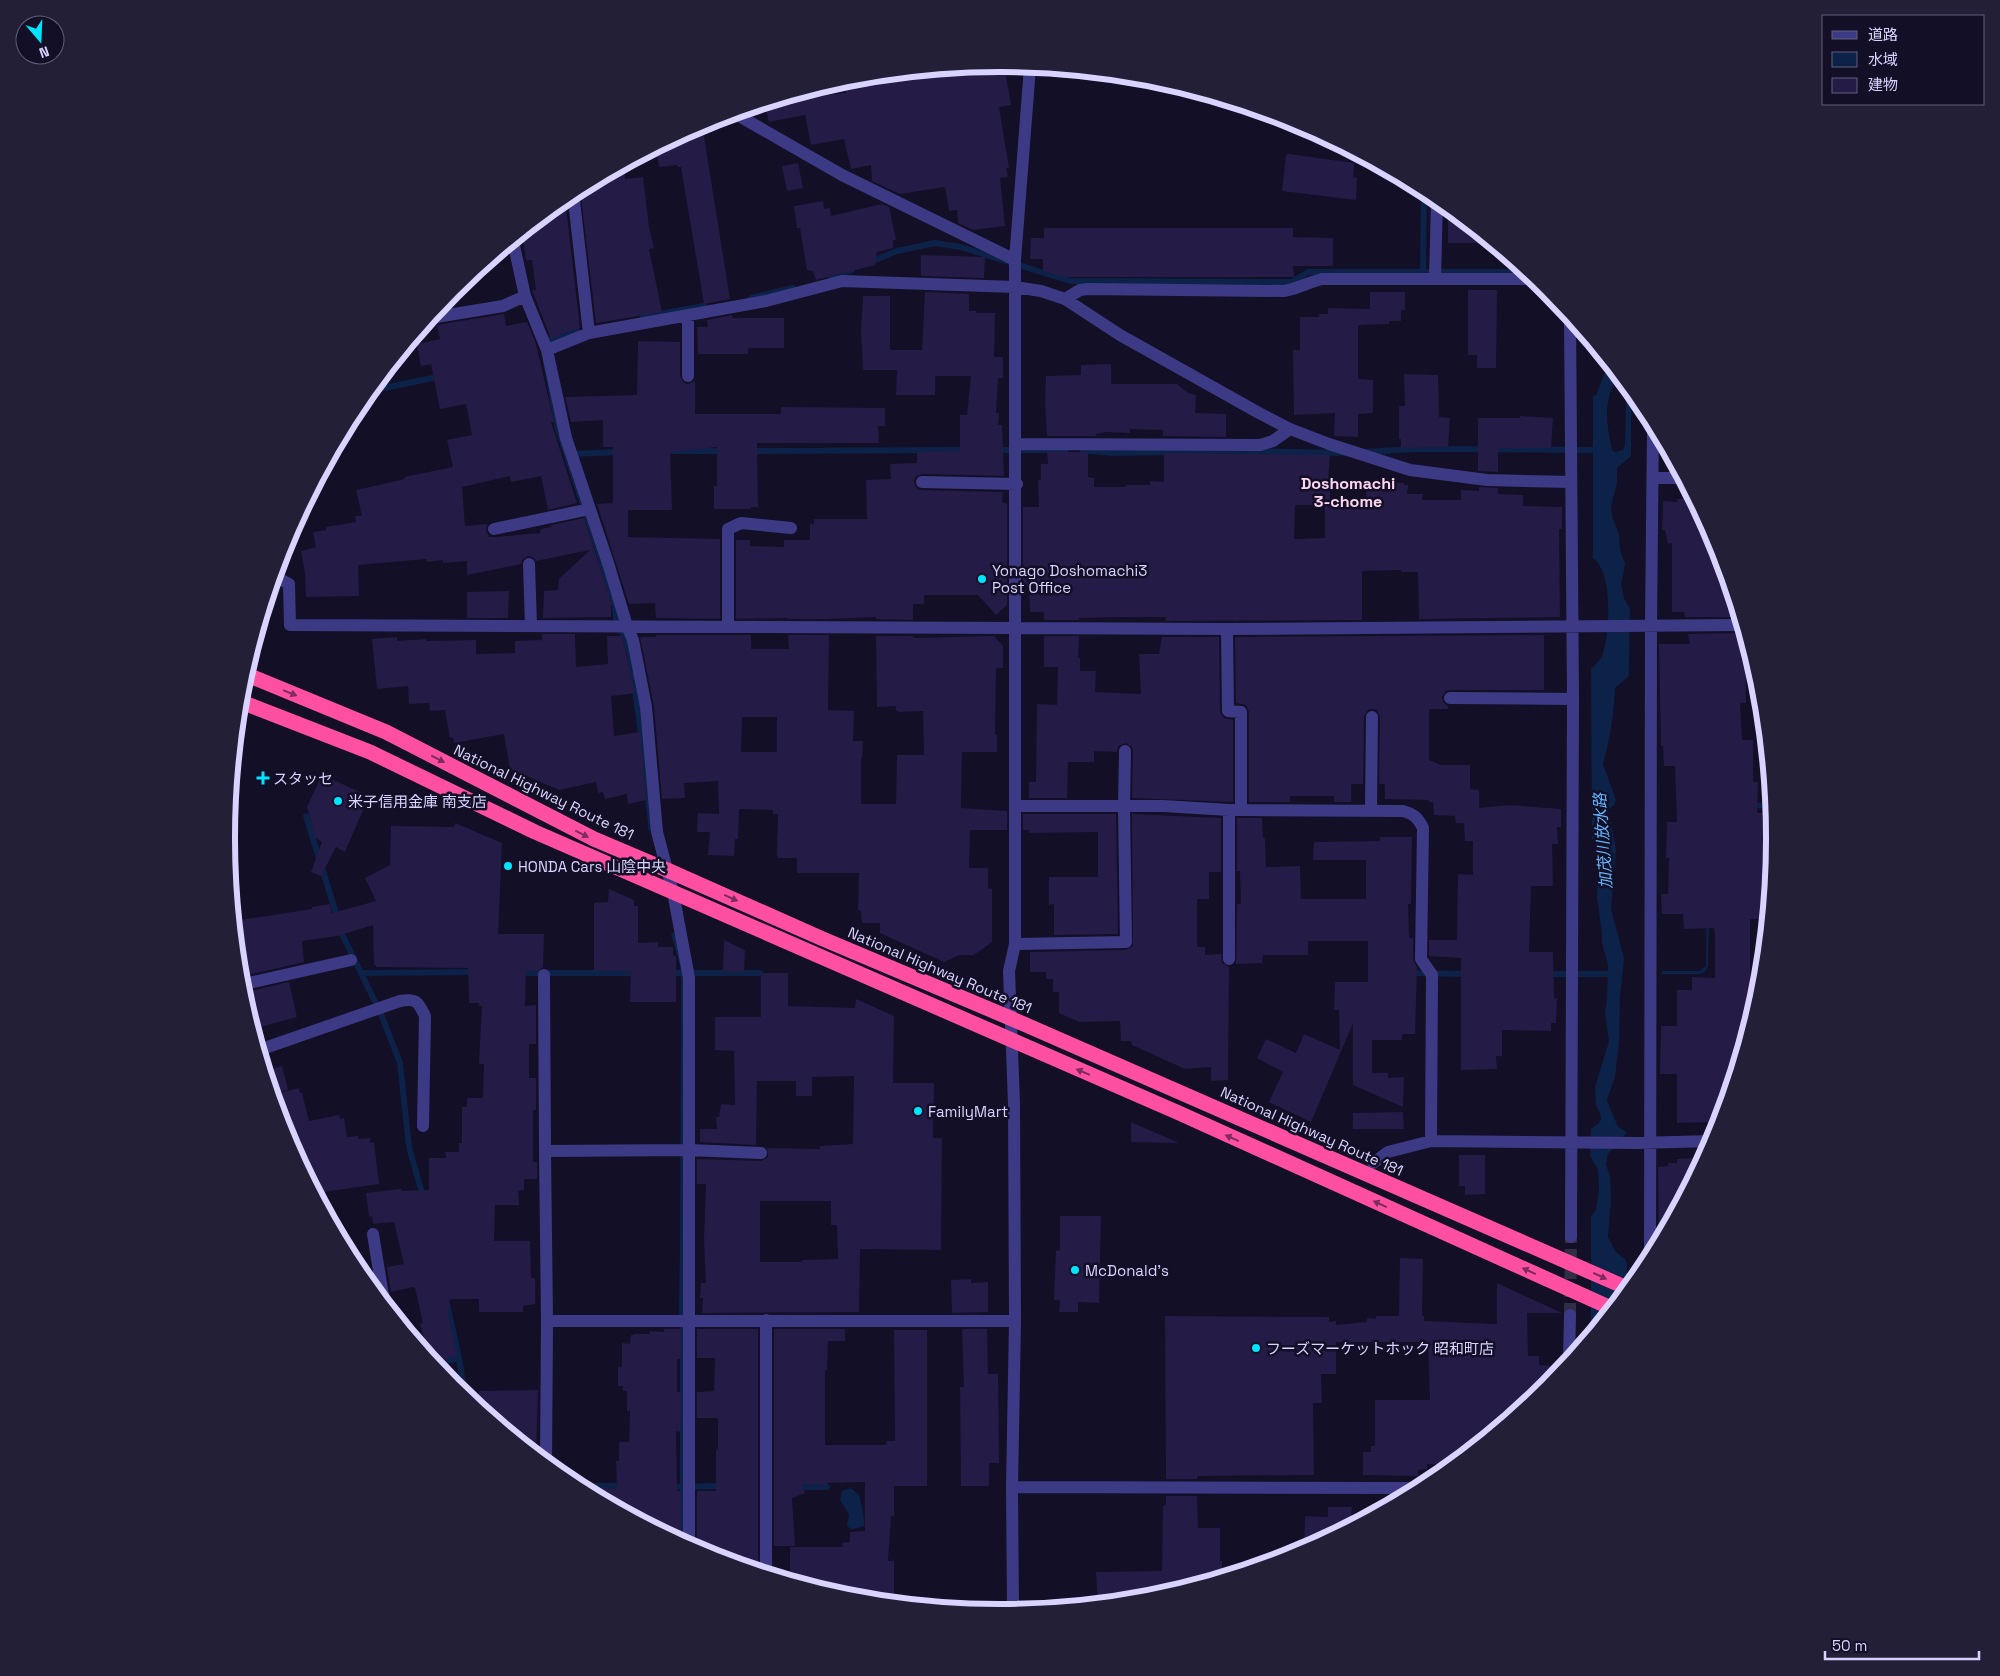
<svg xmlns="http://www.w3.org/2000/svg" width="2000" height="1676" viewBox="0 0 2000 1676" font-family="'Space Grotesk','Noto Sans JP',sans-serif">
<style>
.water{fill:#0c2248}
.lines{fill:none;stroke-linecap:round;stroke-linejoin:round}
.stream{stroke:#0c2248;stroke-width:6}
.building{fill:#241b47;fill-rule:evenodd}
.minor-tunnel{stroke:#312d47;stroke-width:12;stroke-dasharray:12 6;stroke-linecap:butt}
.minor{stroke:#3d3a85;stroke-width:12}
.highway{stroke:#ff4fa3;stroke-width:15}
.oneway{fill:#7d2c5e}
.poi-dot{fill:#00e5ff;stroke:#130f26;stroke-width:2}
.labels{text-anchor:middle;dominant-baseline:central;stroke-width:5;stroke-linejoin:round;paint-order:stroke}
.poi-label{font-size:15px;fill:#d9d4ff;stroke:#130f26;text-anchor:start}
.street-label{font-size:15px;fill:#d9d4ff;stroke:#130f26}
.neighbourhood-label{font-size:16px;font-weight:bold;fill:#ffd6f0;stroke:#130f26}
.water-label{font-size:16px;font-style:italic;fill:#62b6ff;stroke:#130f26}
.rim{fill:none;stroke:#d9d4ff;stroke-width:6}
</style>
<rect width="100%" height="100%" fill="#130f26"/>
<path class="water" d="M542,356L627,635L641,710L653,827L649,832L636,719L627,655L624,644L613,619L612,606L595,551L555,429Z
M1606,362L1617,376C1603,406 1606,418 1612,450L1615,452L1623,450L1625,445L1626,405L1623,383L1631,393V456L1617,468V483L1611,506L1612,516L1619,534L1620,550L1625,564L1621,584L1624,598L1630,609L1629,676L1615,688C1614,714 1610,739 1603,764L1616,800L1614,805L1608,810L1616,849L1611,909L1624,958L1620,997L1619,1042L1615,1077L1607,1100L1618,1127L1627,1132L1608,1154L1606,1165L1610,1176L1611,1200L1608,1237L1615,1251L1625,1259L1627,1264V1289L1591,1333V1216L1596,1210L1599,1189L1598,1170L1590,1156L1591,1129L1599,1123L1601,1119L1600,1113L1596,1106L1595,1087L1609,1041L1605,1013L1607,999L1608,965L1602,943V934L1597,897L1599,862L1602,848L1600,842L1592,840L1591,669C1596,664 1601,660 1603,653C1610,631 1613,572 1593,558V396L1596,395L1604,375Z
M1708,803H1771V808L1711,809L1708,966L1705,972L1700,974H1662V971H1700L1706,966Z
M677,932L687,981L686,1544L680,1541V1329L679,1312L680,1249L681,981L680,966L671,933Z
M851,1488L859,1495C861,1501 865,1520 864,1526L851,1530L847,1525L849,1514L840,1500L842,1491Z"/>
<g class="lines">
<path class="stream" d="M868,263L897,251L935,243L961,247L1070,281L1292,282L1308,272H1524
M1423,272L1424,191
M831,278L852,270
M751,298L793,288
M643,317L704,306
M546,337L547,340H551L577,331
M384,388L442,376
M995,450H1065
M1083,450L1112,453L1241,451L1345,453
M670,451H725
M750,451L968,450
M1365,452L1414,449L1600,450
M570,454L620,452
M306,816L343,936L381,1014L400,1063L409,1147L423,1197
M363,973L476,972
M519,973H639
M669,973H760
M1409,973L1469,974
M1547,974H1612
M447,1304L459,1358L465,1396
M435,1364L459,1358
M578,1486H624
M669,1487L724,1486
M794,1487H827"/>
</g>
<path class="building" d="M1000,64H1004L1011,105L999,107L1009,168H1006L1008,177L1000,178L1005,226L973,230L958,223L957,210L949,211L945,187L900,194L872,181L871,165L851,169L844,139L811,145L805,115L769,122L765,104L808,91L809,97L846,93V90L851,89L849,79Z
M702,124L730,299L704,304L681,167H678L677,165L659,167L656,148Z
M1289,154L1354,163L1353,177L1357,178L1356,200L1282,191L1286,155Z
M798,163L803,188L787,191L782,166Z
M624,166L625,179L643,177L649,227L654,248L649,249L662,312L596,323L580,189Z
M565,198L580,328L560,334V336L551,339L532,290H536L532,260H526L522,233Z
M823,201L824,209L830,208L831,216L882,204L889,207L896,240H893V248L877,252L875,265L816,280L813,271L807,270L800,228H797L794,206Z
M1448,209L1490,243H1448Z
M1044,228H1293V237L1333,238V266H1293L1294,277H1063L1043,271V259H1030L1031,238H1044Z
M921,255L985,257L984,278L921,276Z
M1468,290H1497L1496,368H1477V355H1468Z
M925,292L969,294V311H976V313H995L994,357H1003V378H998L996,413H999L998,425H1002L1004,476L922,474L915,477L914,482L917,489L922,490L1003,492L1002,502L1007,504V605L996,615L978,595H924V604H913V620L876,619V617L829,619H787V618L736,619V540H750V546L784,547V540H810V524H814V519H867L866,480L891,479L890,464L917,463V452L960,451V415H967L971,376H935V395H896L897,370H863L861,329L863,296H890V350H922Z
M1370,292H1405V310H1401V321H1389V324L1358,325V379L1373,380V413L1358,414V437L1334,436L1335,413L1294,415L1293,350H1300V317H1319V314H1328V308L1370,309Z
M504,314L506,326L527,322L536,344L554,422H551L577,503L548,510L541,476L511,482L510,476L462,487L465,526L487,524L486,530L489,537H495L540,533L541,529L551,527V525L584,518L612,605H611V617L543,618L544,591L558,590L559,579L590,550L536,561L533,557L528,556L522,560L521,564L467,575V561L443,563V560L427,562L426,559L358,565L359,596L306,597L305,573L301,551L316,547L313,532L326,530V527L356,522L355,516H362L356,490L405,479L404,477L453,467L447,440L472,435L466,404L440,409L431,364L421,366L417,344L440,339L437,325Z
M732,315L733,318H784V348H748V354H698L697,327H708L707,320Z
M638,341L680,342V376L684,383L688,384L695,381V414H781V407L885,408V426H878L879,443H757L758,507H751V509H714V486H717V447L670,452L672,510H628V537L720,539V619L656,618L655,603L629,604L597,504L613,503V447H603V420L571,422L565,397L637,395Z
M1111,364V384H1177L1188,393L1196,395L1195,413L1226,414V437L1163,436V430L1130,429V433L1106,432L1096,434V436H1047L1045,405L1046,376L1081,375V365Z
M1404,374L1438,375L1439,417L1450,418L1448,447L1401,448V439H1399V406H1405Z
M1520,416L1553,418L1551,448H1498V472L1478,471V418H1520Z
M1047,452H1088V477L1094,478V487H1126V485H1150V481L1164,482V453L1330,455L1328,480H1330V503L1366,504V485L1377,486V482L1404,483V485H1408L1407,494H1423L1422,500H1461V490L1479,491V487L1498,488V494L1523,495V506L1562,507V529H1559L1560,617L1419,619L1418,572H1401V570L1362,571V620L1165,621L1166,617H1118L1079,618V620H1044V612H1030L1029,584L1023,589V507H1039L1038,480H1041V464H1048ZM1295,505H1325V538L1294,539Z
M1692,498L1704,520L1703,536H1712L1715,542L1738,617H1685L1684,612H1672V543L1668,544L1665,530H1662L1663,501L1677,502V499Z
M509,591L508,618H467V592Z
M1743,633L1745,639L1746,703H1740L1742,740H1753V782H1758L1757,813H1772L1774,838L1766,919H1750V989H1756V1002L1723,1110H1715L1714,1122L1677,1123V1074H1660L1661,1026H1677V990H1692V977L1715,978V934L1714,928L1684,929L1683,914H1662L1661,894H1668L1669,858H1666L1667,822H1677L1675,766H1664L1663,746H1661L1659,644H1690L1688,634Z
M542,634H575L576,667L608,664L607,636H622L635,693L611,696L614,736L640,732L646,800L628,804L627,794L605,799L603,792L598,793L596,782L559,790L510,769L504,734L454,743L453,737L450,738L445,710L430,711L429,703L409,704L408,686L377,689L372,639L397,637V641L426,639V641L476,640V654L515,653V641L542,640Z
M656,635H751V649H789L788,635H829L828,710L854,711L853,741H863L862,758H861V804H896L897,755H924L923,711L900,712L896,711V706L877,707L876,636H913V638L994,636L1003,646V668H996L995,735L997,734V752H962L961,808L1007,811V830H970L969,868H988V888L992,889V942L974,955H960L944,962L880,933V923H862L861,911L858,910L859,873H797V858H778L777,855L778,814H773V810L739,809L738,839H735L734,856L708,855L710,832H697L698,813L719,814L718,781L684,783L685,798L662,799L654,706L640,637H656ZM742,717H777V752H741Z
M1544,635V690H1450L1446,691L1442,697L1443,702L1448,706V709H1429V760L1441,765H1470V789L1479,790V808L1509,805L1561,809V827H1557L1558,844H1552L1553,886H1531L1529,952H1553L1554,999L1557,998L1556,1023H1551V1031L1502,1030V1056H1496L1497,1069L1461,1070V958L1429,956V940H1457L1458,874L1473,875V841H1465L1464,823H1456L1455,816L1434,815L1433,802H1429V800L1385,799V784H1379L1380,717L1377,710L1373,709L1368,710L1364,717L1363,784H1351V802H1334V796H1290V802H1249V712L1246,705L1236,703L1235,637Z
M1044,636H1079L1078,658H1080V671H1096L1095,692L1141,694L1139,654H1159L1162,637H1219L1220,712L1224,718L1233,720V802L1132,798L1133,751L1132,747L1126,743L1118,746L1117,752L1094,751V762H1068L1067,798H1029V782H1036L1037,704L1057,705L1058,667H1044Z
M322,775L369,796L345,852L336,847L321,876L311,872L322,842L315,837L307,807Z
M1023,814H1116L1118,934L1054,935V904L1049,905V877H1098V832L1029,833V830H1023Z
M1132,814L1221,818V872H1209V899H1197V947H1205V955L1221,954L1222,963L1229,967L1228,1080L1211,1081V1067L1185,1069L1132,1045L1131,1041H1121L1120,1021L1079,1022L1059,1013V992H1053V979H1046V972H1030V952L1126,950L1133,946Z
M1237,818H1262L1263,838H1265L1266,867L1300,866L1301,899H1366V860H1313L1314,842L1380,841V837H1412L1411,904H1408L1409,937L1413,939V959L1417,968L1415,1034H1402V1040H1372V1073H1388V1078L1404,1077L1403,1107L1353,1085V1023L1311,1122L1269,1102L1283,1072L1257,1058L1266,1039L1296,1053L1304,1034L1340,1050L1339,1010H1334L1335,982H1368V941H1308V955H1263L1262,963L1236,964L1237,904H1241L1240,871H1237Z
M455,823L502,843L498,934H544L543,967L537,971H526L525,1006L536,1005V1044H529V1078H536V1110H533V1162H537V1179H524V1190L518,1191L519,1205H495L494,1241H530L531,1278H535V1304L523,1306V1312H479V1299H450L448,1314L457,1356L433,1362L415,1340L424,1338L420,1324L423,1323L415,1288L413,1287L391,1292L387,1267L404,1264L394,1222L373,1224L372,1216L369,1217L366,1193L401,1189L402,1191L429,1190V1158H446L445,1152H459V1143H462V1107H467V1098H482L483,1096L484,1064H479L482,1006H479V1003H469L468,968L376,967V965H374L373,925L337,936L302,941L304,962L239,977L234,921L312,909V907L330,904L332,913L376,901L365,878L390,865L391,826L454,827Z
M609,889L634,900V906H638V943L658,942V947H673V956H676V1002H630L631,971H594V903L608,902Z
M724,940L745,950L744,972L723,971Z
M761,973H788V1006L855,1008L856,999L894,1016L893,1083H934L933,1138H942L941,1250L860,1249L859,1312L702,1313L703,1298H700L701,1283H706L704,1240L706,1184H697V1159L761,1161L768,1157L767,1148L820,1149V1146L853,1144L854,1076L812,1077V1096H796V1081H757L756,1145L700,1142V1129H717L716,1117H719L721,1104L735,1105L734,1051L715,1050V1017H761ZM760,1201H831V1225H837L838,1259L803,1260L800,1262H760Z
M289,982L297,1017L253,1029L242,993Z
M282,1066L288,1090L272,1094L265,1071Z
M299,1088L300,1093H302L309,1121L339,1115L340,1119L344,1118L347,1137L358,1136L359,1139L370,1138V1143L374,1142L379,1184L316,1193L285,1134L275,1094Z
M1403,1112L1404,1129H1353V1113Z
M1131,1122L1179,1143L1131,1142Z
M1459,1155H1485V1194L1465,1195V1186H1459Z
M1694,1158V1166L1698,1167L1659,1240L1658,1167L1668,1166V1163H1677V1159Z
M1060,1216H1101L1099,1303L1078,1302V1312H1059L1060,1300H1054L1056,1251L1060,1250Z
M1400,1258L1423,1259L1422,1316H1424V1321L1497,1324V1283L1562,1313H1527L1528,1356H1539V1365L1555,1366L1554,1377L1547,1386L1451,1464H1427V1469L1418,1470V1476L1363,1475V1452H1371V1446H1375V1400H1430L1428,1342H1336V1374H1321L1322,1403H1313L1314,1475L1197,1476V1479H1166L1165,1316L1329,1317V1322L1336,1321V1325L1367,1322V1318L1376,1319V1316H1399Z
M371,1270L373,1285L371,1286L359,1272Z
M971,1279V1283L988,1282V1312L952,1313L951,1280Z
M664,1329H681V1359H677V1392H681V1418L680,1432L676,1431L677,1491H681V1541L579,1487L617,1489L616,1461H619V1442H629L630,1411H627V1391H623V1386H618V1367H622V1343L630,1344L631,1335H634V1334H650V1331L664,1332Z
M697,1329H758V1570L712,1556V1545H697V1491H716V1449H718V1418H697V1392L714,1391L715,1358H697Z
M774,1329H845V1341H828L827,1370H825V1445H886L887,1441H895L894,1330H927V1486H894V1516H891L888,1561H894V1602L849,1597L790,1580V1547H843L842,1543L850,1542V1532L865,1531V1482L827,1483V1485L801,1484L805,1493L792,1498L795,1546H774Z
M962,1329H987L988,1374H998L999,1463H989V1486H961L960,1387H964Z
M538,1390L537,1423L536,1454L480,1408L479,1391Z
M1166,1496H1197L1198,1528H1220V1561H1222V1576L1151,1597L1098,1603L1096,1572L1162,1571L1163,1506L1166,1505Z
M1328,1507H1352L1351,1518H1362L1304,1549L1305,1516L1328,1517Z"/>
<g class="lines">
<path class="minor-tunnel" d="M1570,1315L1571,1237"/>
<path class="minor" d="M734,113L842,175L1015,260
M573,192L589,333
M513,241L525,296L547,350L566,438L608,563L627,626L633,640L646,707L657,832L673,892L689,978V1546
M1435,278L1437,200
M1065,299L1080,290L1088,289L1284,291C1297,289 1309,282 1322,279H1534
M430,318L503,306L525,296
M1570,318L1573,699L1571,1237
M547,350L589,333L766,301L842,281L1015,287L1041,291L1065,299L1120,335L1259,413L1290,429L1329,444L1410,470L1487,480L1570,482
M688,376V315
M1017,444L1260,445L1273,441L1290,429
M1653,478H1681
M922,482L1017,484
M494,529L590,509
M529,564L531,626
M274,576L289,584L290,625L1227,629L1741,625
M728,626V529L741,523L791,528
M1227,629L1228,711L1241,712V810H1232
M1450,698L1573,699
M1015,806H1163L1229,810V959
M1241,810L1403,811C1414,814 1418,818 1423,828L1421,959L1432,975L1431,1141
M1371,811L1372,717
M1015,944L1126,942L1124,806L1125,751
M544,975L545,1151L689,1150L761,1153
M240,985L351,960
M259,1050L400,1001C417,998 418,1002 425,1016L423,1126
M545,1151L547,1321L546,1462
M1373,1163L1388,1152L1431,1141L1638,1143L1712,1141
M373,1234L384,1302
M1650,1256L1651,626L1653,426
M386,1305L391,1308L393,1313
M766,1320V1572
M547,1321H1015
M1569,1359L1570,1315
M1012,1487L1418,1488
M1013,1611L1012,1487L1015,1321L1014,1103L1009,971L1015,944V260L1030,67"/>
<path class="highway" d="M245,674L386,732L594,839L667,870L823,939L1010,1018L1627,1288
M239,701L370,752L535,832L1179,1113L1611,1308"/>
</g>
<defs><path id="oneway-solid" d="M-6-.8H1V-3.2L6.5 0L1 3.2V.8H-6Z" transform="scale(1.25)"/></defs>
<g class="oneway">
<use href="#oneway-solid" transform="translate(290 693) rotate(22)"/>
<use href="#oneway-solid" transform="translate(438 759) rotate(27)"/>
<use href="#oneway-solid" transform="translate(582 834) rotate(27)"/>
<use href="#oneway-solid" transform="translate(731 898) rotate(24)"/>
<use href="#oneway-solid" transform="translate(1083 1072) rotate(-157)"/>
<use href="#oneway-solid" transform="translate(1232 1138) rotate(-156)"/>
<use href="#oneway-solid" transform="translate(1380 1204) rotate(-156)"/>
<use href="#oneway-solid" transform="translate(1529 1271) rotate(-156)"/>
<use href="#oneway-solid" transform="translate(1600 1276) rotate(25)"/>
</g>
<g class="poi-dot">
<circle cx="982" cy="579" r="5"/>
<path d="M260.5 770.5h5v5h5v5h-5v5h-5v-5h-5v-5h5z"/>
<circle cx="338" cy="801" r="5"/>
<circle cx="508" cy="866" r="5"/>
<circle cx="918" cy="1111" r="5"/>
<circle cx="1075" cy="1270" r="5"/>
<circle cx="1256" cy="1348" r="5"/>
</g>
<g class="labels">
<g class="poi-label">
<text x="992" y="570">Yonago Doshomachi3<tspan x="992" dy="17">Post Office</tspan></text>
<text x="273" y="778">スタッセ</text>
<text x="348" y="801">米子信用金庫 南支店</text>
<text x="518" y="866">HONDA Cars 山陰中央</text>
<text x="928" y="1111">FamilyMart</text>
<text x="1085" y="1270">McDonald's</text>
<text x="1266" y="1348">フーズマーケットホック 昭和町店</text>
</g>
<g class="street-label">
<text transform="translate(544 792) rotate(26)">National Highway Route 181</text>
<text transform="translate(940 970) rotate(23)">National Highway Route 181</text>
<text transform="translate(1312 1131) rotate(24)">National Highway Route 181</text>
</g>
<g class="neighbourhood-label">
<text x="1348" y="483">Doshomachi<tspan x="1348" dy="18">3-chome</tspan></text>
</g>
<g class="water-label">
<text transform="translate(1603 841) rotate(-94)">加茂川放水路</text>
</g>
</g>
<path d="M0 0H2000V1676H0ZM1000 72H1001A765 765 0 0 1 1766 837V839A765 765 0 0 1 1001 1604H1000A765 765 0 0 1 235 839V837A765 765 0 0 1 1000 72Z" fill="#231f37" fill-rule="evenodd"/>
<path class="rim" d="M1000 72H1001A765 765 0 0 1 1766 837V839A765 765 0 0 1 1001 1604H1000A765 765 0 0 1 235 839V837A765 765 0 0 1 1000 72Z"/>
<rect x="1822" y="15" width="162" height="90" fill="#130f26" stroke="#625e7d"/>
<rect x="1832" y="31" width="25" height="8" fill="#3d3a85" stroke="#625e7d"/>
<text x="1868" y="40" font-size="15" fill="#d9d4ff">道路</text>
<rect x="1832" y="52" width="25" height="15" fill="#0c2248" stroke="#625e7d"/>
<text x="1868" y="65" font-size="15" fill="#d9d4ff">水域</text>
<rect x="1832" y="78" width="25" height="15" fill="#241b47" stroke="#625e7d"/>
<text x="1868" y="90" font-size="15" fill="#d9d4ff">建物</text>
<g transform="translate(40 40) rotate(161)"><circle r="24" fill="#130f26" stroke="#625e7d"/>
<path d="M0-4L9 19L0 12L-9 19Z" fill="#00e5ff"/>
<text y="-8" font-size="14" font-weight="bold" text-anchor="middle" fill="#d9d4ff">N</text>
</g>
<path d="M1825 1651v8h154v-8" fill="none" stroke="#d9d4ff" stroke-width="2.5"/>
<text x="1832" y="1651" font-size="15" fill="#d9d4ff" stroke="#130f26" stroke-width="4" paint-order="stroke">50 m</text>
</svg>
